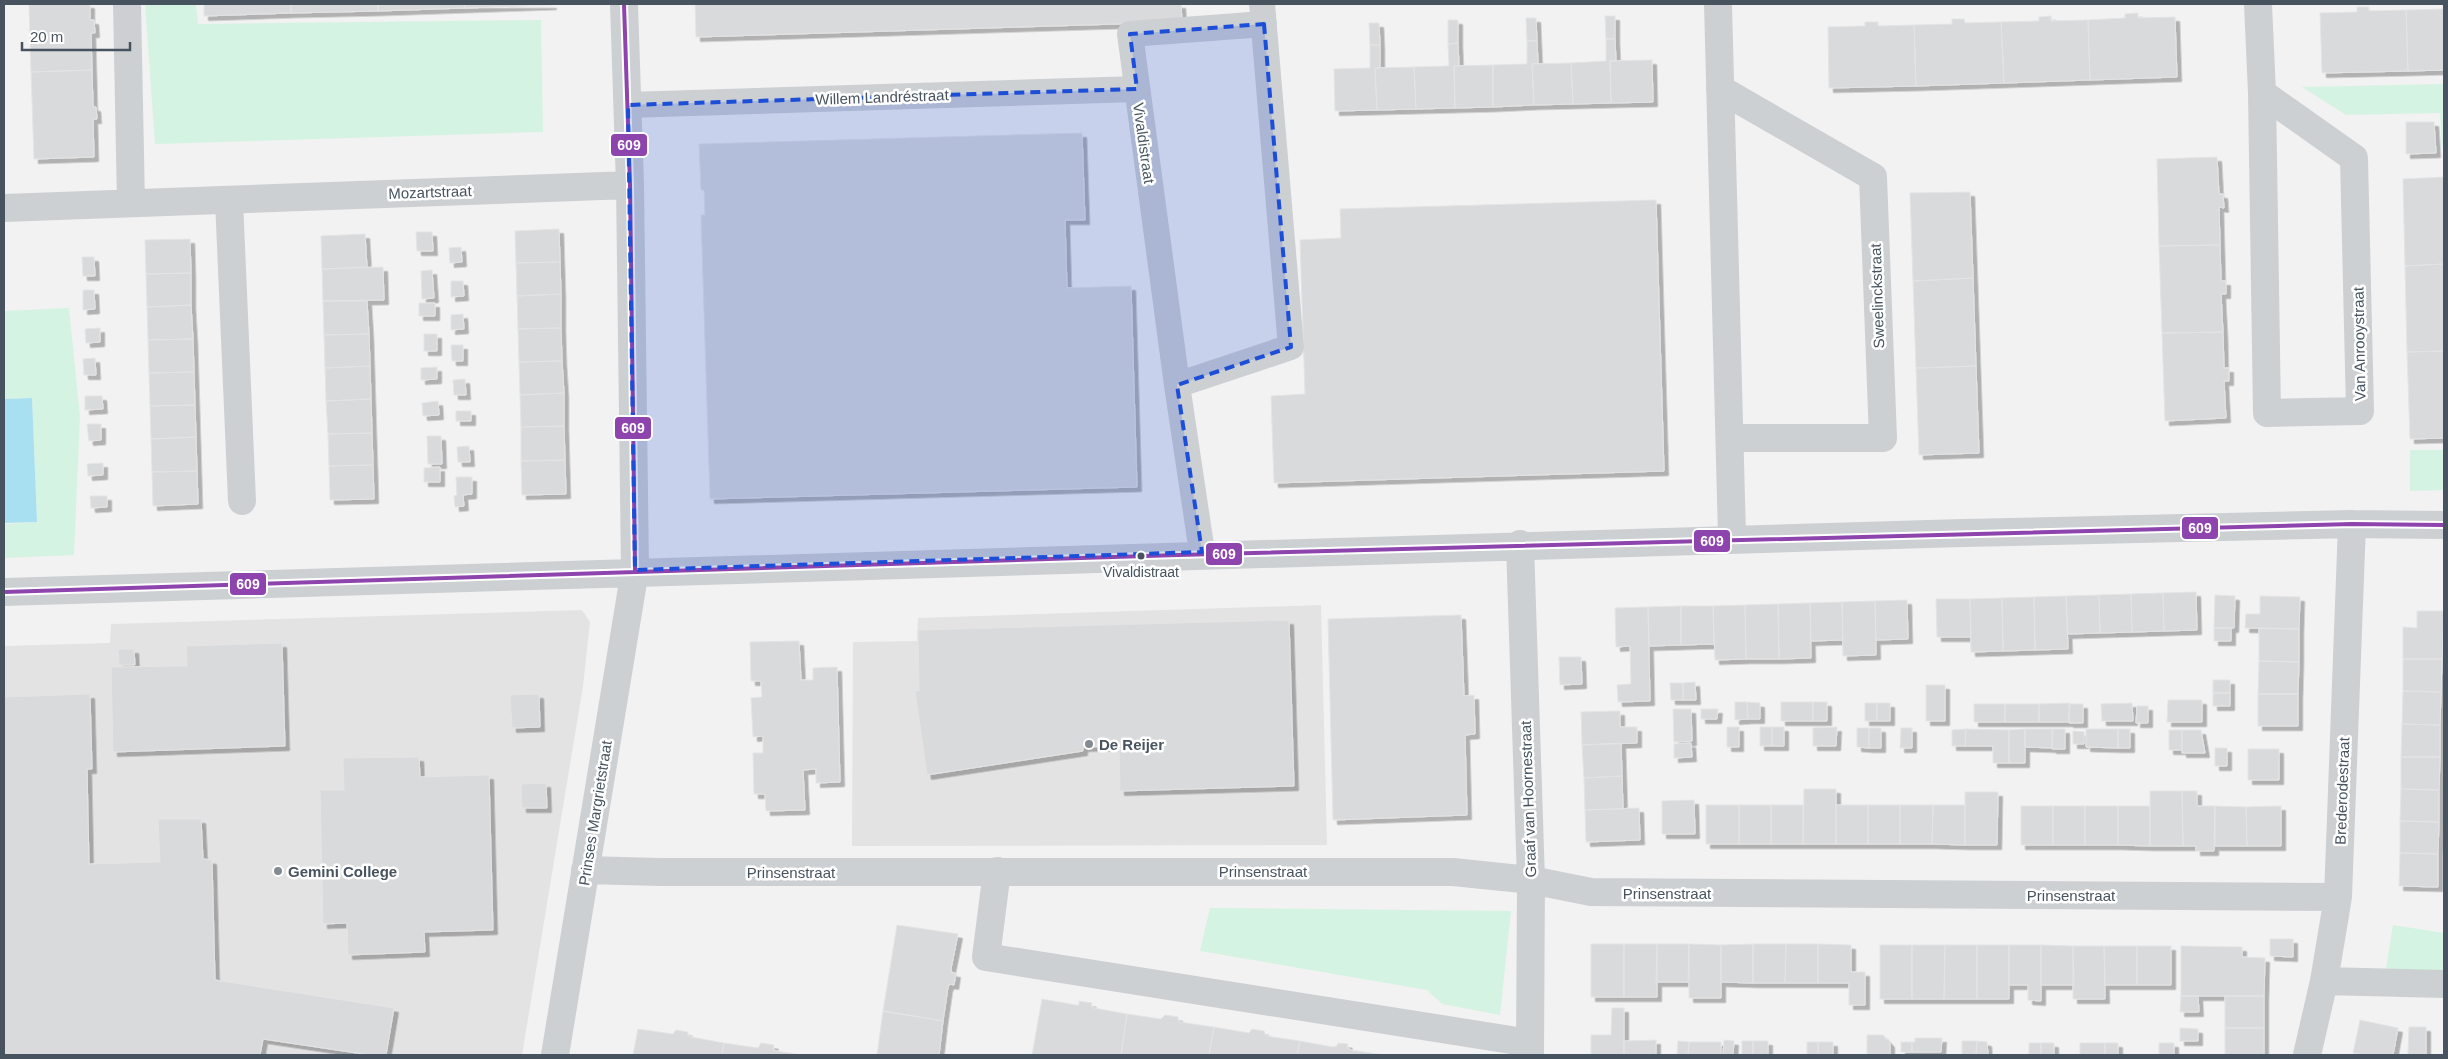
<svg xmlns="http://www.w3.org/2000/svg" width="2448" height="1059" viewBox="0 0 2448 1059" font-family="Helvetica,sans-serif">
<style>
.education{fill:#e3e3e4}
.green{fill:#d5f3e2}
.water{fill:#a8e0f2}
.building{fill:#d9dadc;stroke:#e4e4e5;filter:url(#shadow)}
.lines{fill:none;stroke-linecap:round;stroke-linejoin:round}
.pedestrian{stroke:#cdd0d3;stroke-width:26}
.minor{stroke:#cdd0d3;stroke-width:28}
.bus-1-casing{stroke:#fff;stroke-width:8}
.bus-1{stroke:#8e44ad;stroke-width:4}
.marked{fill:#1d4ed8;fill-opacity:0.2;stroke:#1d4ed8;stroke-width:4;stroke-dasharray:10 6;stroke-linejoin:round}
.bus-dot{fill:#475460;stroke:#fff;stroke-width:2}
.poi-dot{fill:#838b93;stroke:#fff;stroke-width:2}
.labels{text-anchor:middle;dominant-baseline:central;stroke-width:5;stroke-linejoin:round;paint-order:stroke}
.bus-label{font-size:14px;fill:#475460;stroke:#fff}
.street-label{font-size:15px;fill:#475460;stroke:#fff}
.poi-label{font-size:15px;font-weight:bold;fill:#475460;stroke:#fff;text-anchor:start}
.line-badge{stroke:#fff;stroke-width:2}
.badge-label{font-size:14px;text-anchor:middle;font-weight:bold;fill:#fff}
</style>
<defs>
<filter id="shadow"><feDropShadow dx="4.5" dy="4.5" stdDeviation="0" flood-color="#0004"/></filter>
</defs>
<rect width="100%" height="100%" fill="#f2f2f2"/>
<path class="education" d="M1321,605L1327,845L852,846L853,642L917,641L918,618Z
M582,610L590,622L583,686L522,1055H4V646L110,643L111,624Z"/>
<path class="green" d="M145,4H196L198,24L541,20L543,132L155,144Z
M2444,84V147H2442L2440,113L2346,115L2302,87Z
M69,308L80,417L74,555L4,558V524L37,522L32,398L4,399V311Z
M2410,450H2444V490L2410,491Z
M1210,908L1511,911L1500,1015L1442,1004L1427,990L1200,951Z
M2393,925L2444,933V977L2386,968Z"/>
<path class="water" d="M32,398L37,522L4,523V399Z"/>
<path class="building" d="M29,4H90V20H94L95,33H91L92,70L31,72Z
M204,4H291V13L204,16Z
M291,4H378V11L291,13Z
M378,4H465V8L378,11Z
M465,4H552V5L465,8Z
M695,4H1181L1182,22L696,37Z
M2443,4H2444V70L2408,71L2406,10L2443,9Z
M2357,7H2369V11L2406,10L2408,71L2322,73L2320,13L2357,12Z
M2138,13V18L2175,17L2177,77L2090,80L2088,20L2125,18V14Z
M1605,16H1615V39H1606Z
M2051,16V21L2088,20L2090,80L2004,83L2001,22L2039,21V17Z
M1526,18H1536L1537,41H1527Z
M1952,19H1964L1965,23L2001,22L2004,83L1916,86L1914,25L1952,24Z
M1448,20H1458V43L1448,44Z
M1865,22H1878V26L1914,25L1916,86L1829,88L1828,27L1865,26Z
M1369,23H1379L1380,45H1370Z
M1606,39H1615L1616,61H1610L1611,103L1573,104L1571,63L1606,61Z
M1527,41H1537L1538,63L1532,64L1534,105L1493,107V65L1527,64Z
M1458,43L1459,66H1454L1455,108L1416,109L1414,67L1449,66L1448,44Z
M1370,45H1380V68H1375L1377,110L1335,111L1334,69L1370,68Z
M1652,60L1653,102L1611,103L1610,61Z
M1571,63L1573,104L1534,105L1532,64Z
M1493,65V107L1455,108L1454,66Z
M1414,67L1416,109L1377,110L1375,68Z
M92,70L93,107H96L97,119H93L94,157L34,159L31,72Z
M2406,122H2434L2436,153L2406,154Z
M1082,133L1085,220H1065L1067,288L1131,286L1137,487L710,499L701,215H705L704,190H701L699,144Z
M2217,157L2219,194H2223L2224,208L2219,207L2220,245L2159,246L2157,159Z
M2444,177V264L2405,266L2403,179Z
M1970,192L1973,278L1913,281L1910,193Z
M1656,200L1664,471L1274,483L1271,396L1305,394L1300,240L1341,238L1340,209Z
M559,229L560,262L516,263L515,231Z
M416,232H432L433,251H417Z
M365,234L367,267L322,269L321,236Z
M190,239L191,273L146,274L145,240Z
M2220,245L2221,281H2226V294H2221L2223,332L2162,333L2159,246Z
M461,247L462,262L450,263L449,248Z
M82,257H94L95,276H83Z
M560,262L561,294L517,296L516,263Z
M2444,264V351L2407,352L2405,266Z
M383,267L384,300L323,301L322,269Z
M432,270L434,298L422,299L421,271Z
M191,273V305L147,307L146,274Z
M1973,278L1976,366L1916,368L1913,281Z
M451,281H463L464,296L451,297Z
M83,290H94L95,309L83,310Z
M561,294V328L518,329L517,296Z
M323,301H367L369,334L324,335Z
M419,303H435V316H419Z
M191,305L193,339L148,340L147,307Z
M463,314L464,329L451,330V315Z
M100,328V342L86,343L85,329Z
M561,328L562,361L519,362L518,329Z
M2223,332L2224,368H2229V381H2224L2226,418L2165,421L2162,333Z
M369,334L370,366L325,368L324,335Z
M424,334H437V351H424Z
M193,339L194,372L149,373L148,340Z
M451,345H463V361H452Z
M2444,351V438L2410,439L2407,352Z
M95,358L96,375H84L83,359Z
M562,361L564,393L520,395L519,362Z
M370,366L371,399L326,401L325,368Z
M1976,366L1979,453L1919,455L1916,368Z
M437,367V379L421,380V368Z
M194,372L195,405L150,406L149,373Z
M465,379L466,395H454L453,380Z
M564,393V426L521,427L520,395Z
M85,396H102L103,409L85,410Z
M371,399L372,433L328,434L326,401Z
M438,401L439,415L423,416L422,403Z
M195,405L196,437L151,439L150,406Z
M456,411H471V421H456Z
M87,424H101V440L89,441Z
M564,426L565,460L521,461V427Z
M372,433L373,465L329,466L328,434Z
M427,436H441L442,464H428Z
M196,437L197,471L152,472L151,439Z
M469,446L470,462H458L457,447Z
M565,460L566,494L522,495L521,461Z
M103,463V475L88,476L87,464Z
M373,465L374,499L330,500L329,466Z
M440,467V482H424V468Z
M197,471L198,504L153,506L152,472Z
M456,477H472V494L463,495L464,506L455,507L454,496L457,495Z
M90,496H107V507L91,508Z
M2196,592L2197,630L2164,631L2163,593Z
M2163,593L2164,631L2132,632L2131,594Z
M2131,594L2132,632L2100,633L2099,595Z
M2099,595L2100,633L2068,634L2066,596Z
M2215,595L2235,596L2234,628H2214Z
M2066,596L2068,649L2035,650L2034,597Z
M2260,596L2300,597L2299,629L2245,628L2246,614H2260Z
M2034,597L2035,650L2003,651L2002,598Z
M2002,598L2003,651L1971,652L1970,599Z
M1936,599H1970L1971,637H1937Z
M1907,600L1908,639L1876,640L1875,601Z
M1875,601L1876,655L1843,656L1842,602Z
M1842,602L1843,640L1811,641L1810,603Z
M1810,603L1811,658L1779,659L1778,604Z
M1778,604L1779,659H1746L1745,605Z
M1745,605L1746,659L1715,660L1713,606Z
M1681,606H1713L1714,644L1681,645Z
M1681,606V645L1649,646L1648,607Z
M1648,607L1650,701L1618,702L1617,685L1631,684L1630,646L1616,647L1615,608Z
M2417,611H2444L2442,659H2403V627L2417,628Z
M1461,615L1464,696L1474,695L1475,734L1465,735L1467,815L1333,820L1328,619Z
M1289,620L1294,786L1120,791L1119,746L1083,747V751L927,775L915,691H919L918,630Z
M2214,628H2231V641H2214Z
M2259,628L2299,629V662L2259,661Z
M799,641L801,680H813V668L837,667L840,782L816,783V769L803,770L805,810L766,811L765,794H754L753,753H763V736L753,737L751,698L762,697L761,681H751L750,642Z
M282,643L285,746L113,752L111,667L187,666L186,646Z
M118,649H134L135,665H119Z
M1559,657H1581L1582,684L1560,685Z
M2403,659H2442L2441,692L2403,691Z
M2259,661L2299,662L2298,694H2258Z
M2213,680H2230V693H2213Z
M1695,682L1696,700H1683V683Z
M1670,683H1683V700H1671Z
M1926,685H1945V721H1926Z
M2403,691L2441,692L2440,725L2402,724Z
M2213,693H2230V706H2213Z
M90,694L92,769H87L89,864L160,862L158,819H201L203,859L212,860L215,980L394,1008L386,1055H370L263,1039L260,1055H4V697Z
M539,694L540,727L512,728L510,695Z
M2258,694H2298V726H2258Z
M2168,700H2202V722H2167Z
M1735,702H1747L1748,719L1735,720Z
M1747,702L1760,703V719H1748Z
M1781,702H1813V721H1781Z
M1813,702H1827V721H1813Z
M1865,703H1877V721H1865Z
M1877,703H1890V721H1877Z
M2070,703L2069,722H2039V704Z
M2132,703L2133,721H2102L2101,704Z
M1974,704H2005V722H1974Z
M2005,704H2039V722H2005Z
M2069,704H2083V723H2069Z
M2137,706H2148V723H2136Z
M1673,709H1691L1692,741L1674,742Z
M1701,709H1718L1717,719H1701Z
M1620,711V727H1637V743L1582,745L1581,712Z
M2402,724L2440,725V757H2401Z
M1727,727H1739V747H1727Z
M1760,727H1772V746H1760Z
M1772,727H1784V746H1772Z
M1837,727L1836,746H1813V728Z
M1857,728H1869V748L1857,747Z
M1869,728H1881V748H1869Z
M1901,728H1912V748H1900Z
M1966,729L1965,746H1952V730Z
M1966,729L2009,730V763H1993V746H1965Z
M2025,729V763H2009V730Z
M2025,729H2053L2052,748L2025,747Z
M2052,729H2065V749H2052Z
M2086,729H2118V748L2086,747Z
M2118,729H2130V748H2118Z
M2169,730H2182V750H2169Z
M2182,730H2201L2205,753H2182Z
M2073,731L2084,732V744H2073Z
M1621,743L1622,776L1584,778L1582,745Z
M1691,743L1692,757L1674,758V744Z
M2215,748H2227V766H2215Z
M2248,749H2279V780H2248Z
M419,757L420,777L489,775L493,930L424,932L425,952L348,955L347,923L323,924L320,790H344L343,758Z
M2401,757H2440L2439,790L2401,789Z
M1622,776L1623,809L1585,810L1584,778Z
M546,783L547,808H522L521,784Z
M1804,789H1836V844H1803Z
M2401,789L2439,790V822L2400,821Z
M2150,791H2182L2183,846H2150Z
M2182,791H2197V806H2215L2214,851H2196V846H2183Z
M1965,792H1998L1997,845H1965Z
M1694,800L1695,834H1662V801Z
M1706,805H1739V844H1706Z
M1739,805H1771V844H1739Z
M1771,805H1803V844H1771Z
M1836,805H1868V844H1836Z
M1868,805H1900V844H1868Z
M1900,805H1933L1932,844H1900Z
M1933,805H1965V845L1932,844Z
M2021,806H2053V845H2021Z
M2053,806H2085V845H2053Z
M2085,806H2118V845H2085Z
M2118,806H2150V846L2118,845Z
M2215,806L2246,807L2247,846H2215Z
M2281,806V846H2247L2246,807Z
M1639,808L1640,840L1586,842L1585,810Z
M2400,821L2439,822L2438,854L2400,853Z
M2400,853L2438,854V887L2399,886Z
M897,925L958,934L951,969L952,973H956L954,985L950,984L948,987L943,1021L883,1011Z
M2270,939H2293V957L2270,956Z
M1591,944H1624V997H1591Z
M1624,944H1657V997H1624Z
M1657,944H1689L1688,982H1656Z
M1689,944L1721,945V998H1689Z
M1753,944H1786L1785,983H1753Z
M1753,944V983L1721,982V945Z
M1786,944H1818V983H1785Z
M1818,944L1851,945V972H1865V1005H1849V983H1818Z
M1880,945H1912V999H1880Z
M1912,945H1945L1944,999H1912Z
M1945,945H1977V999H1944Z
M1977,945H2009V999H1977Z
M2009,945H2041V1001L2028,1000V985H2009Z
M2041,945L2073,946L2074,985H2041Z
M2073,946H2104L2105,999H2073Z
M2104,946H2137V985H2105Z
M2137,946H2171V985H2137Z
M2181,946L2242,947V957L2265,958L2264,996H2181Z
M2181,996H2198L2199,1012H2180Z
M2225,996H2264V1028H2225Z
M1042,999L1076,1005H1079V1001L1092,1003L1091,1006L1094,1008L1127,1014L1121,1055H1032Z
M1612,1008H1624V1055H1591V1035H1611Z
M883,1011L943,1021L939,1055H877Z
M1127,1014L1161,1019L1165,1015L1178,1017L1179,1022L1214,1027L1209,1055H1121Z
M2360,1020L2398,1028L2393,1055H2365L2353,1053Z
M1214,1027L1249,1033L1252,1029L1264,1031L1266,1036L1300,1041L1297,1055H1209Z
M2409,1027H2426V1055H2408Z
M2180,1028L2198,1029V1041H2180Z
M2225,1028H2264V1055H2225Z
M638,1029L673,1034L676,1030L688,1032V1036L691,1037L724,1043L722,1055H633Z
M1867,1035H1883L1890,1043V1055H1867Z
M1915,1038H1942L1941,1052H1912V1042H1915Z
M1656,1040V1055H1624V1041Z
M1724,1040L1734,1041L1733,1055H1723Z
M1300,1041L1333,1047L1337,1046L1338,1043L1348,1044L1347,1048L1351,1050L1384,1055H1297Z
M1678,1041L1689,1042L1688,1055H1677Z
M1742,1041H1753V1055H1742Z
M1753,1041H1768V1055H1753Z
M1962,1041H1977L1976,1055H1962Z
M1977,1041L1987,1042L1988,1055H1976Z
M1689,1042H1721V1055H1688Z
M1807,1042H1818V1055H1807Z
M1818,1042H1833V1055H1818Z
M1901,1042H1912V1052H1901Z
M724,1043L758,1048L761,1043L774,1045L773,1049L776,1051L802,1055H722Z
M2029,1043H2041V1055H2029Z
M2041,1043H2054V1055H2041Z
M2080,1043H2105V1055H2080Z
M2105,1043H2118V1055H2105Z
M2159,1043H2174V1055H2159Z"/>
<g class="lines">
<path class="pedestrian" d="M628,105L1137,89
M1177,385L1130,34L1264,24
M1202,552L1177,385L1291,347L1262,4"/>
<path class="minor" d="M127,4L131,203
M1718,4L1732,537
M2258,4L2262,93L2267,413L2360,411L2354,158L2262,93
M1720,89L1873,177L1883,438H1730
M229,200L242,501
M4,208L630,185
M1520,544L1531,880L1530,1055
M4,592C786,566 1569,541 2352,524L2444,525
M585,870L660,872H1453L1531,880L1591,892L2338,897
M997,871L986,957L1530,1043
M2324,981L2444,984
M555,1055L635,570L630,185L624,4
M2307,1055L2324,981L2338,897L2352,524"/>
<g class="bus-1-casing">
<path id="bus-1" d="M624,4L630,185L635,570
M4,592L1178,555L2352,524L2444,525"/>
</g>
<use href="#bus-1" class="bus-1"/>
</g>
<path class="marked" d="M1264,24L1291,347L1177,385L1202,552L635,570L628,105L1137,89L1130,34Z"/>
<circle class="bus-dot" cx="1141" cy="556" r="4.5"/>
<g class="poi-dot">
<circle cx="1089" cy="744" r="5"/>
<circle cx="278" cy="871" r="5"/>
</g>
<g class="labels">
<g class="bus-label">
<text x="1141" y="572">Vivaldistraat</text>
</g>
<g class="street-label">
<text transform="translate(882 97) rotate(-2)">Willem Landréstraat</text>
<text transform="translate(1144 143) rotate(82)">Vivaldistraat</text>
<text transform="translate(430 192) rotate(-2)">Mozartstraat</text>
<text transform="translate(1877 296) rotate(-92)">Sweelinckstraat</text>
<text transform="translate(2359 344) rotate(-91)">Van Anrooystraat</text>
<text transform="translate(2342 791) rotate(-88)">Brederodestraat</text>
<text transform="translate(1528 799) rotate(-92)">Graaf van Hoornestraat</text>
<text transform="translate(595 813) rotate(-81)">Prinses Margrietstraat</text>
<text x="1263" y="871">Prinsenstraat</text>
<text x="791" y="872">Prinsenstraat</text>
<text x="1667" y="893">Prinsenstraat</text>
<text x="2071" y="895">Prinsenstraat</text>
</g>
<g class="poi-label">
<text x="1099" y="744">De Reijer</text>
<text x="288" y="871">Gemini College</text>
</g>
</g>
<g class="line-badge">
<rect x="610" y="133" width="38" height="24" rx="5" fill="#8e44ad"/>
<rect x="614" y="416" width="38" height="24" rx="5" fill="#8e44ad"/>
<rect x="2181" y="516" width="38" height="24" rx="5" fill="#8e44ad"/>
<rect x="1693" y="529" width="38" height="24" rx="5" fill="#8e44ad"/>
<rect x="1205" y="542" width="38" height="24" rx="5" fill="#8e44ad"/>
<rect x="229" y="572" width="38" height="24" rx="5" fill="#8e44ad"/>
</g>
<g class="badge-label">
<text x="629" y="150">609</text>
<text x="633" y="433">609</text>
<text x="2200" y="533">609</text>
<text x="1712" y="546">609</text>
<text x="1224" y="559">609</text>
<text x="248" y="589">609</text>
</g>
<rect width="2448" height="1059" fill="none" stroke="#475460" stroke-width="10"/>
<path d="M22 42v8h108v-8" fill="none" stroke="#475460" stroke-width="2.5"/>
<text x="30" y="42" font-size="15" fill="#475460" stroke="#ffffff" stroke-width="4" paint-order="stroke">20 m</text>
</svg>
